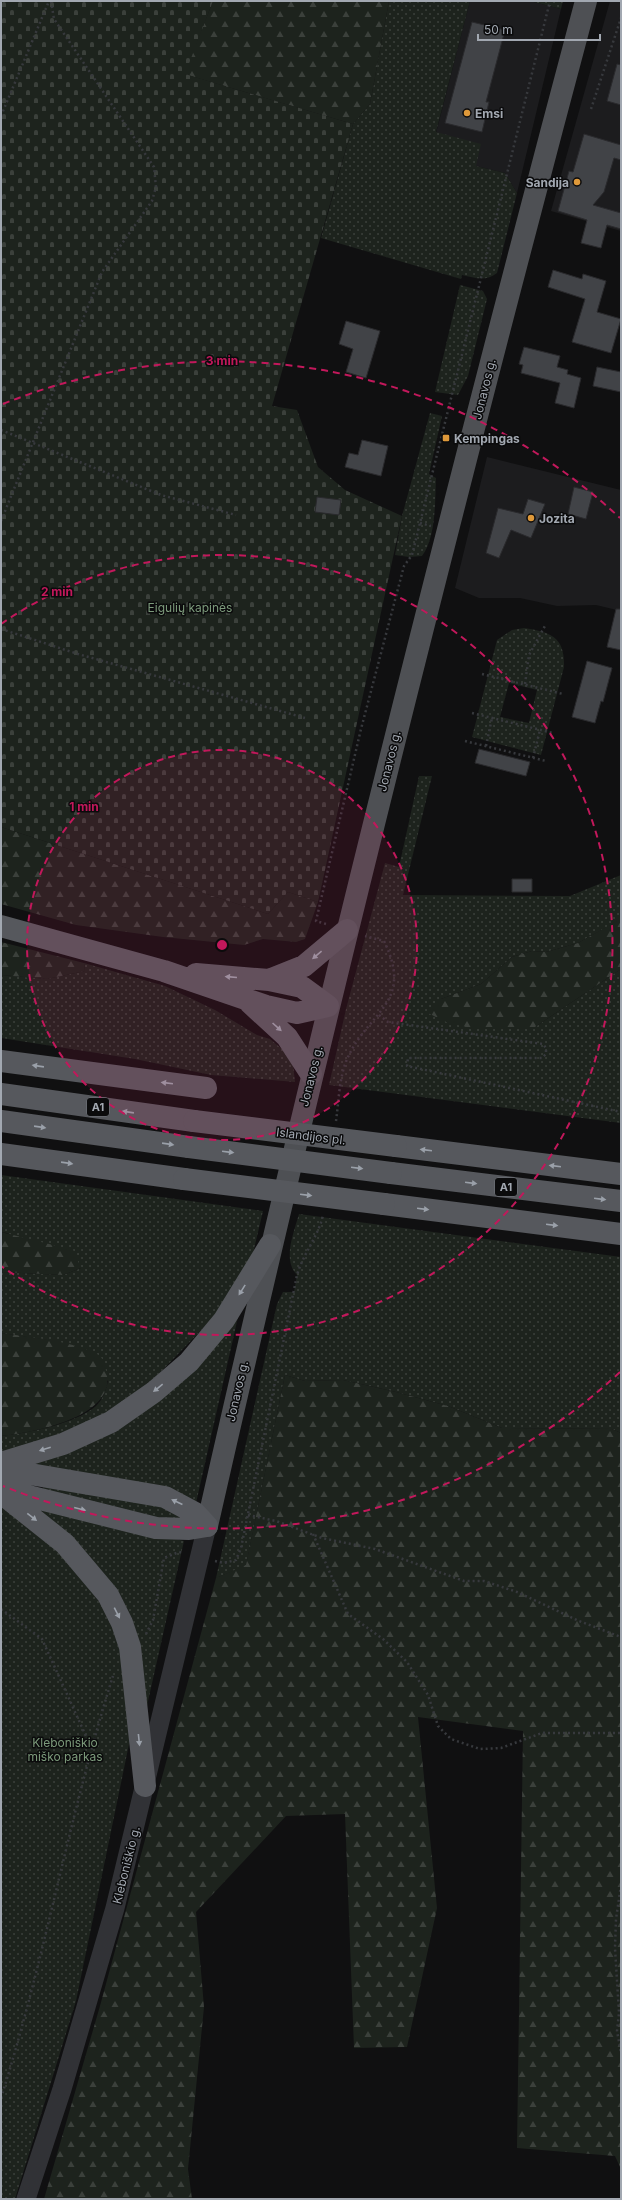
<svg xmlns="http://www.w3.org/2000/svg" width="622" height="2200" viewBox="0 0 622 2200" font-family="Inter,sans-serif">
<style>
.built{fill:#1c1c1e}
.grass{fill:url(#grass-dots);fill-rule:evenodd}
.forest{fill:url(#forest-firs)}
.cemetery{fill:url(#cemetery-stones)}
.building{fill:#414347;stroke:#2a2a2d}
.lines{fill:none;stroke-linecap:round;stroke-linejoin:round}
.path{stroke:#37393d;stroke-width:2.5;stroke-dasharray:2 3;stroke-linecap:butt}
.tertiary{stroke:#313236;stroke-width:19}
.primary{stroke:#4e5054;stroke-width:22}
.trunk{stroke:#56585d;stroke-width:22}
.trunk-bridge{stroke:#56585d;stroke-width:22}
.oneway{fill:#9aa0a9}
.ring{fill:none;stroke:#c2185b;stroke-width:2;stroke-dasharray:7 5}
.poi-dot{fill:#df993a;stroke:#0b0b0c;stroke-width:1.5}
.labels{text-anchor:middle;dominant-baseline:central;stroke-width:3;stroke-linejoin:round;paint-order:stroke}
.shield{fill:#0b0b0c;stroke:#757980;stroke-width:1}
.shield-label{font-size:11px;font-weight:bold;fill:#a2a8b1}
.poi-label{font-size:12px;font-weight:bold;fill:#a2a8b1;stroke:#0b0b0c;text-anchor:start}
.street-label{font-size:12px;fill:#a2a8b1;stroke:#0b0b0c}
.park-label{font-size:12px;fill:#7c9a7b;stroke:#0b0b0c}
.centre{fill:#c2185b;stroke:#0b0b0c;stroke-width:2}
.ring-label{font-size:12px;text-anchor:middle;font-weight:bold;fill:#c2185b;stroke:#0b0b0c;stroke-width:3;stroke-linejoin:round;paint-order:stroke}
</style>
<defs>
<pattern id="grass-dots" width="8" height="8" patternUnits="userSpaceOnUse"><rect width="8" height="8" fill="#1d231d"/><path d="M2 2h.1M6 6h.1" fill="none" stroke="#3b403b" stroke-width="1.8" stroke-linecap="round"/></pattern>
<pattern id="forest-firs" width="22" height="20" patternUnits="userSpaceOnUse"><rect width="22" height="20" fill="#1d231d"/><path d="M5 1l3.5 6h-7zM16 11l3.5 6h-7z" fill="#3b403b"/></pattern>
<pattern id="cemetery-stones" width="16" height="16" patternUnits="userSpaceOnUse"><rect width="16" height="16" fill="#1d231d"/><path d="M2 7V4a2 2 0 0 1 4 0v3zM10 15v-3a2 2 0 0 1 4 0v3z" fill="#3b403b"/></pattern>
</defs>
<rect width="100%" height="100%" fill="#101011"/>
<path class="built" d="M470,1H530L561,9L517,193L505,173L476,166L436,133Z
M610,1H621V231L551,211Z
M487,457L621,490V611L596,605L557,606L520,598H479L455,588Z"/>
<path class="grass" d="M389,1H470L436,132L481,144L476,166L505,173L517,193L497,273C486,282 475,278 462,275L461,279L321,238L353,124L370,104Z
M530,1H563L561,9Z
M460,285L483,291L487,299L468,376L458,395L435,392Z
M430,413L442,416L429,474L436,478C435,501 436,538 422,556L409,557L395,555L402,516Z
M524,628C551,632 565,637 564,667L541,755L472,737L497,640L512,630ZM509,683L537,690L529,723L500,717Z
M419,776H432L403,895L570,896L621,875V913L618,921L578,943L546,952L532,951L512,957L481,984L441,999L535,1027L621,969V1123L329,1085L346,1009L385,863L399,867Z
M84,963L165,986L215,1010L257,1035L270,1039L282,1049L293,1064L295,1082L211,1075L135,1059L1,1038V975L47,979L85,971Z
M1,1175L263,1211L250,1266L213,1318L146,1387L109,1415L29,1447L1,1451V1436C28,1433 75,1424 96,1406C103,1399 106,1390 108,1381L47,1340L1,1333V1272L63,1275L81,1268L7,1233L1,1232Z
M299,1214L621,1257V1433L612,1429L502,1428L448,1406L396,1392L343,1380L305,1381L285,1375L246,1566L216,1578L277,1304L283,1292H294L297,1275C282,1260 294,1232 299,1214Z
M238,1317L196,1503L20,1467L82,1443Z
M43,1487L172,1506L187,1519L178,1523L43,1490Z
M35,1504L184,1541L146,1710L130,1623L33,1508Z
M1,1505L49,1537L115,1622L134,1720L76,2001L15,2199H1Z"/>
<path class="forest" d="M213,1H389L370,104L353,124L184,74Z
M1,827L268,914L288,892L318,902L305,939L296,942L263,939L244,945L163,937L76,925L1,904Z
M621,913V969L535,1027L472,1028L448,1023L428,1013L441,999L481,984L512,957L532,951L546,952L578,943L617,921Z
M1,942L84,963L85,971L47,979L1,975Z
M1,1232L73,1250L81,1268L63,1275L1,1272Z
M1,1333C28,1337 73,1341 97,1354C105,1359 105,1367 107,1375C114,1418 32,1433 1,1436Z
M285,1375L305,1381L343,1380L396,1392L448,1406L502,1428L612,1429L621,1433V2169L615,2156L517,2148L523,1731L418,1717L437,1908L407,2047L354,2048L345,1814L286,1816L196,1912L204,2007L188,2169L192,2199H44L100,2006L216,1578L246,1565Z"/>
<path class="cemetery" d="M1,1H213L185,74L353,124L272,406L297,410L318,467L345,490L402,516L318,902L288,892L268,914L1,827Z"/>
<path class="building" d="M472,22L505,30L486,102H489L482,132L445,123Z
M617,64L621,65V105L607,101Z
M584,134L621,145V160L614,158L604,192L593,205L621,213V229L607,225L601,248L581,243L587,220L558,211L569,171L573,172Z
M553,270L582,279L583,274L606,281L597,312L621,319L611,353L572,342L585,299L548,287Z
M346,321L380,331L366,378L346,372L353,349L339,344Z
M524,347L560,356L557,367L568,370L567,374L581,378L574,408L555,403L560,383L521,373L523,365L519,364Z
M597,367L621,372V392L593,386Z
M362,440L388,446L381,476L345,467L349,453L358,455Z
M574,487L593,492L586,519L568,514Z
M317,497L341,500L339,515L315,512Z
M528,499L545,504L531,538L511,530L499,558L486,553L498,508L523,514Z
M616,609H621V650L607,647Z
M587,661L612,668L603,702L601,701L595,723L572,717Z
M479,749L530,762L526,776L475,763Z
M512,879H532V892H512Z"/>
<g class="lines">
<path class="path" d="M591,109L621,18
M1,116L49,1
M1,430L161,495L236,515
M1,521L102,272L152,201L156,187L154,167L54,19L51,1
M420,523L431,526
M1,629L78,654L305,718
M482,674L563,694
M525,684L529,655L546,624
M472,713L553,733
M465,741L546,761
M486,746L492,718
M533,758L540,730
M326,924L316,921L361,729L404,566L412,555L550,1
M379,1015L388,1022L543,1044L546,1048V1054L542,1058H408L407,1066L621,1112
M336,1121C339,1100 339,1076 348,1057C370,1010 414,1003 384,941L365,936
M248,1515L276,1521L322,1538L375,1549L464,1581H484L517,1592L579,1621L621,1637
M313,1534L348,1614L383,1639L407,1662L428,1695L438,1726L451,1739L480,1749L501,1748L542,1733H621
M215,1561L224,1563L236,1560L241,1548L297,1275C303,1254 319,1235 323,1215
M1,1609L42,1639L90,1745
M146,1634L153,1620L164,1558L179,1552L183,1553
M621,1885L616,1919L615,1948L619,2013L617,2031L621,2053
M1,2098C45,1959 69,1815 113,1676"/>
<path class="tertiary" d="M26,2199L62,2089L115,1908L207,1526"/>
<path class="primary" d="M207,1526C323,1015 451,507 586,1"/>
<path class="trunk" d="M1,926L164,971L266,1006L297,1013L328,1006
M196,974L269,980L302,987L328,1006
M269,980L304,966L347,930
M250,1003L287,1037L311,1074
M1,1061L206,1088
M1,1094L194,1121
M1,1121L189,1147
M396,1146L621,1174
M1,1154L184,1179
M391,1173L621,1201
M384,1204L621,1234
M1,1463L63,1444L111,1422L154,1392L189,1362L224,1320L270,1245
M1,1469L165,1497L195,1513L207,1526
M4,1490L156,1528L189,1529L207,1526
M1,1493L65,1544L108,1595L122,1623L130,1647L145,1786"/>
<path class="trunk-bridge" d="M194,1121L396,1146
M189,1147L391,1173
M184,1179L384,1204"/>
</g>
<defs><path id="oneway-solid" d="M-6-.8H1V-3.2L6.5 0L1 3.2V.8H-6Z"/></defs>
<g class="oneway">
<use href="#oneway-solid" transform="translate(317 955) rotate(140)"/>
<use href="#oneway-solid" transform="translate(231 977) rotate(-175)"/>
<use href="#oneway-solid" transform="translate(277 1027) rotate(42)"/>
<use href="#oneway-solid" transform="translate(38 1066) rotate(-172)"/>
<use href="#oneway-solid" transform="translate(167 1083) rotate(-173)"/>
<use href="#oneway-solid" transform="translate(128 1112) rotate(-172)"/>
<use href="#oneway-solid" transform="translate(40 1127) rotate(8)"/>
<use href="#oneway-solid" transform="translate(168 1144) rotate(8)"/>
<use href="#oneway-solid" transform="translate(426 1150) rotate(-173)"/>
<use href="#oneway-solid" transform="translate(228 1152) rotate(7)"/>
<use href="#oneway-solid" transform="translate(67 1163) rotate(8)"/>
<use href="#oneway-solid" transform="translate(555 1166) rotate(-173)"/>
<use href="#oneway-solid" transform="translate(357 1168) rotate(7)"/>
<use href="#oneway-solid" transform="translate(471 1183) rotate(7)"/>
<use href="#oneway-solid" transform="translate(306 1195) rotate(7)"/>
<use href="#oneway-solid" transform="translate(600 1199) rotate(7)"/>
<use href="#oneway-solid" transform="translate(423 1209) rotate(7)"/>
<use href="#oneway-solid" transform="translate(552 1225) rotate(7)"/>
<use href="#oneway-solid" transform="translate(242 1290) rotate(122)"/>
<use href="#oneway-solid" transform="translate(158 1388) rotate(141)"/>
<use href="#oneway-solid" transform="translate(45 1449) rotate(163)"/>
<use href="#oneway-solid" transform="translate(177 1502) rotate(-155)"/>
<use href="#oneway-solid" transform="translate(80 1509) rotate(14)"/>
<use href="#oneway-solid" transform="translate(32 1517) rotate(38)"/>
<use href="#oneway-solid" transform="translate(117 1613) rotate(63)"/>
<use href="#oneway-solid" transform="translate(139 1740) rotate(84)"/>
</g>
<circle cx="222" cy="945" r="195" fill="#c2185b" fill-opacity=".12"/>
<g class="ring">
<circle cx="222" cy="945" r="195"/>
<path d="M1 624A390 390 0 1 1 1 1266"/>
<path d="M620 1372A584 584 0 0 1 3 1486M3 404A584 584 0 0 1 620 518"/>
</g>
<g class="poi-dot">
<circle cx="467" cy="113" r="4"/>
<circle cx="577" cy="182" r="4"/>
<rect x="442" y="434" width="8" height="8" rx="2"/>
<circle cx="531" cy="518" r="4"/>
</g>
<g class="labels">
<g class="shield">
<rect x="87" y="1098" width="22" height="18" rx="3"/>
<rect x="495" y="1178" width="22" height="18" rx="3"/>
</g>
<g class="shield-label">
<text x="98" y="1107">A1</text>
<text x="506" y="1187">A1</text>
</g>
<g class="poi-label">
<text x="475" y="113">Emsi</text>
<text x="569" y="182" text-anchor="end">Sandija</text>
<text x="454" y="438">Kempingas</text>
<text x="539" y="518">Jozita</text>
</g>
<g class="street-label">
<text transform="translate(484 389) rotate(-76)">Jonavos g.</text>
<text transform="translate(389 761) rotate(-76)">Jonavos g.</text>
<text transform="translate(311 1076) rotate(-76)">Jonavos g.</text>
<text transform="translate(311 1136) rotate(7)">Islandijos pl.</text>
<text transform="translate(237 1391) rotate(-77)">Jonavos g.</text>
<text transform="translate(126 1865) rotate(-76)">Kleboniškio g.</text>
</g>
<g class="park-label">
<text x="190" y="607">Eigulių kapinės</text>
<text x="65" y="1742">Kleboniškio<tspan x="65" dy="14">miško parkas</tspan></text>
</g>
</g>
<circle cx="222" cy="945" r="6" class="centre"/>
<g class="ring-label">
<text x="222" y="365">3 min</text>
<text x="57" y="596">2 min</text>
<text x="84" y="811">1 min</text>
</g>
<rect width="622" height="2200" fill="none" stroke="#a2a8b1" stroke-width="4"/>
<path d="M478 34v6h122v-6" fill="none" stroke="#a2a8b1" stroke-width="2"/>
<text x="484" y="34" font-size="12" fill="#a2a8b1" stroke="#0b0b0c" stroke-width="3" paint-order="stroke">50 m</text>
</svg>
